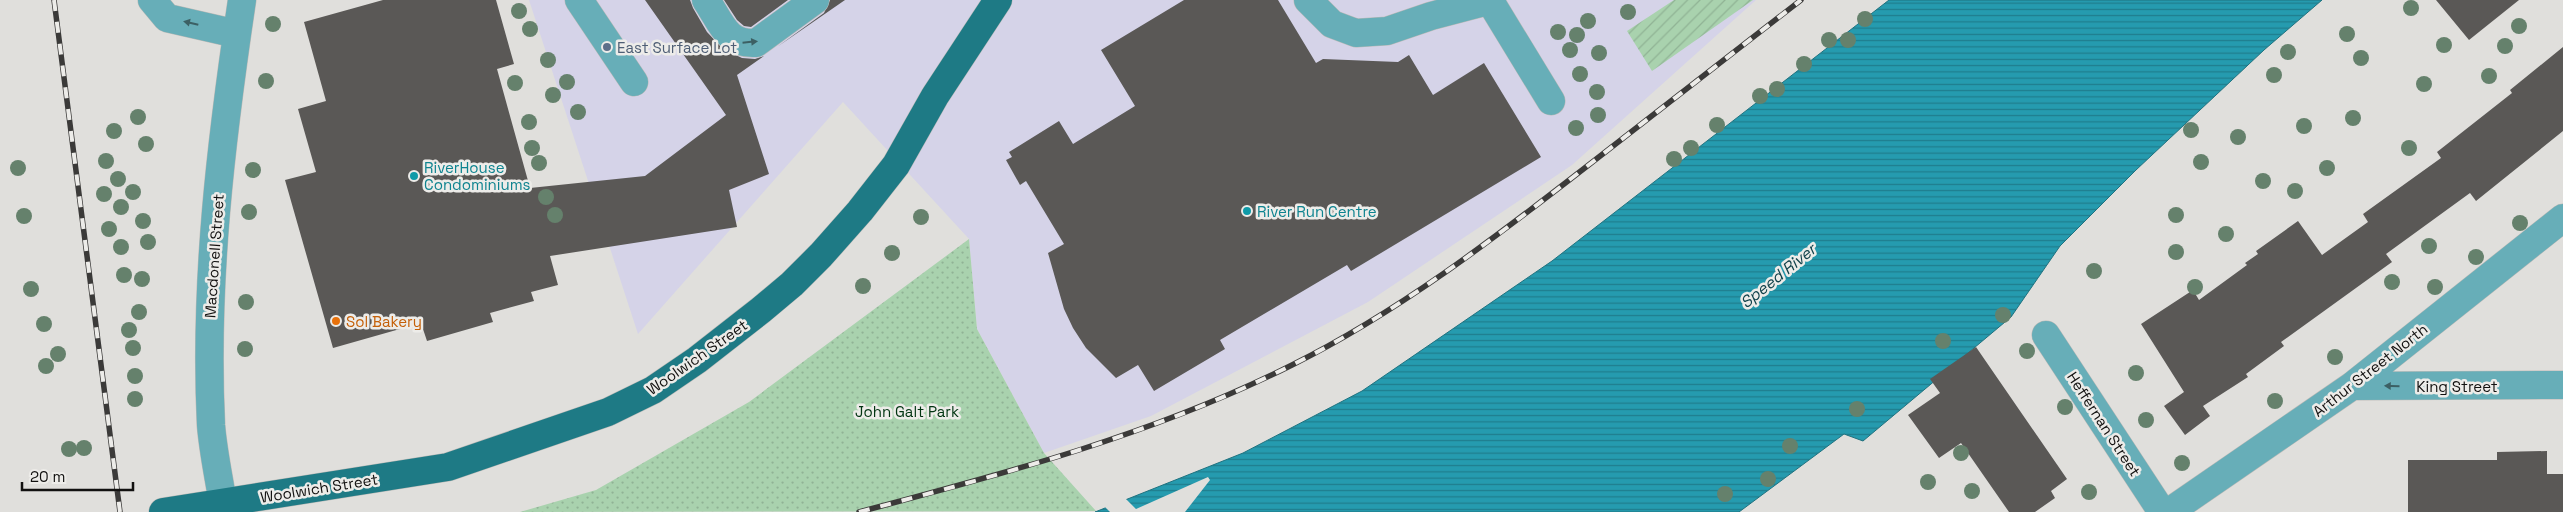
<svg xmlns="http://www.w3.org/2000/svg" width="2563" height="512" viewBox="0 0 2563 512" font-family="'Space Grotesk',sans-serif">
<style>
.commercial{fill:#d5d3e8}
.park{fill:url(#park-dots)}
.garden{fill:url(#garden-furrows)}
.water{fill:url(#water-rules);stroke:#1f727f}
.pier{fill:#e0dfdc}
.building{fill:#5a5856}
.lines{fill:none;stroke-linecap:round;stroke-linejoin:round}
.minor-casing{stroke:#bbbab7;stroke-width:29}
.major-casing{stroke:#bbbab7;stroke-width:29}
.minor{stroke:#67aeb8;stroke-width:28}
.major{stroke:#1e7a85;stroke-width:28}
.rail-casing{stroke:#3b3a39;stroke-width:5.5}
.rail{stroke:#edece9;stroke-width:4;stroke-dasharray:11;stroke-linecap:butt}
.tree{fill:#65816c}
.oneway{fill:#3c6064}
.service-dot{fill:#5c6f8a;stroke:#edece9;stroke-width:2}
.culture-dot{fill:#0f9aa8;stroke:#edece9;stroke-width:2}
.food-dot{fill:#e8710a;stroke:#edece9;stroke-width:2}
.labels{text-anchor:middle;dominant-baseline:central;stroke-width:5;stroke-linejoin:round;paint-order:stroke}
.service-label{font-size:15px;fill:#4e5e75;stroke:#edece9;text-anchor:start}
.culture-label{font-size:15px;fill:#0d838f;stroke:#edece9;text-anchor:start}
.street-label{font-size:15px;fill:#121110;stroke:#edece9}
.food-label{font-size:15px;fill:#c56008;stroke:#edece9;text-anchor:start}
.park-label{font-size:15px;fill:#013411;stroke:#edece9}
.water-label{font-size:16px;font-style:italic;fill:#11424b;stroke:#edece9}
</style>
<defs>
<pattern id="park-dots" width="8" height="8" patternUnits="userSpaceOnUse" patternTransform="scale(1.25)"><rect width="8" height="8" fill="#a9d2ae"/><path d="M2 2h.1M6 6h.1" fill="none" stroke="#90b395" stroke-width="1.8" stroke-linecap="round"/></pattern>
<pattern id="garden-furrows" width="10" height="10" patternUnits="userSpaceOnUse" patternTransform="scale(1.25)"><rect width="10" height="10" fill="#a9d2ae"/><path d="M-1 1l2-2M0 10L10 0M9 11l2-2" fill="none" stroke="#90b395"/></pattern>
<pattern id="water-rules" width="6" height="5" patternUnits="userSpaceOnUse" patternTransform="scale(1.25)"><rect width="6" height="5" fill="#259baf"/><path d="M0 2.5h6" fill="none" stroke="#1f7d8d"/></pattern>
</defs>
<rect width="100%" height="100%" fill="#e0dfdc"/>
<path class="commercial" d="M529,0H1756L1572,165L1368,302L1151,416L1044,453L977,329L969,239L843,102L638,334Z"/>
<path class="park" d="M969,239L977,329L1044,453L1096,511L520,512L596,490L749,402Z"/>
<path class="garden" d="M1674,0H1753L1652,71L1627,31Z"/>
<path class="water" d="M1889,0H2322L2264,50L2136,170L2060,246L2011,317L1863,441L1844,434L1739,512H1095L1243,453L1362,391L1552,261Z"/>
<path class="pier" d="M1208,477L1210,480L1185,512H1110L1104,506L1125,498L1136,509Z"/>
<path class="building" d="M383,0H496L514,64L497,69L530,188L645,176L726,115L645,0H690L693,8L707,32L723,49L742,58L755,59L764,56L737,75L769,174L729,190L737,227L550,256L558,285L531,292L534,301L490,313L493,322L427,341L421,323L333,348L285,180L316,172L298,109L326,101L304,22Z
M724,0H788L751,27L744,26L737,20Z
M830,0H845L777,47L824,13Z
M1184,0H1278L1316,63L1323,59L1398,62L1409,55L1433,95L1484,63L1541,157L1351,271L1347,265L1220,340L1225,349L1154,391L1138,365L1116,378L1086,348L1073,328L1064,309L1048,253L1064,244L1026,181L1020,185L1006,160L1012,157L1009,152L1059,121L1073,144L1135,106L1101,50Z
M2436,0H2519L2469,40Z
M2563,47V131L2476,201L2470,193L2386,254L2392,262L2281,342L2284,346L2246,374L2248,377L2203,406L2210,416L2185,435L2164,406L2184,392L2141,324L2193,290L2199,300L2247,265L2245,263L2258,254L2256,251L2298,221L2322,255L2368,222L2363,214L2441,158L2437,152L2512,93L2510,90Z
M1976,347L2067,479L2051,491L2055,498L2035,512H2009L1961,443L1939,458L1908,415L1940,393L1930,379Z
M2547,451V474H2563V512H2408V460H2497V452Z"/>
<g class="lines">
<g class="minor-casing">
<path id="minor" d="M152,0L167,18L237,34
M579,0L634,82
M706,0C721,22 726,45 756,43L815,0
M1308,0L1332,24L1356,33L1387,31L1431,16L1492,0
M1490,1L1551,101
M2046,335L2162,512
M2352,386L2563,385
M223,504C219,478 213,451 211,425C204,282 221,141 242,0
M2169,512L2352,386L2563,218"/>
</g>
<g class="major-casing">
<path id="major" d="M163,512L448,467L608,412L653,390L697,360L761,310L792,284L821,255L860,211L896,165L935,96L998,0"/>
</g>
<use href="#minor" class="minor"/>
<use href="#major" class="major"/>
<g class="rail-casing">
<path id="rail" d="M54,0L120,512
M859,512C1007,473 1155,434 1292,365C1398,312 1492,240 1586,167C1657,112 1729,56 1801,0"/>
</g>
<use href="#rail" class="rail"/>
</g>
<g class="tree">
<circle cx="2411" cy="8" r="8"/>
<circle cx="519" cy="11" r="8"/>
<circle cx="1628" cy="12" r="8"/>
<circle cx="1865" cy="19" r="8"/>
<circle cx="1588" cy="21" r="8"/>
<circle cx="273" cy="24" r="8"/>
<circle cx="2519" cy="26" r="8"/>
<circle cx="530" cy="29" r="8"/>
<circle cx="1558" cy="32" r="8"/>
<circle cx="2347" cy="34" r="8"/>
<circle cx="1577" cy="35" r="8"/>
<circle cx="1829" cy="40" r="8"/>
<circle cx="1848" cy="40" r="8"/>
<circle cx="2444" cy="45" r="8"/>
<circle cx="2505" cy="46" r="8"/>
<circle cx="1570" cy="50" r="8"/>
<circle cx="2288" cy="52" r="8"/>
<circle cx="1599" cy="53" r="8"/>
<circle cx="2361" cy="58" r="8"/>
<circle cx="548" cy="60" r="8"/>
<circle cx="1804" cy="64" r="8"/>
<circle cx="1580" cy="74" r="8"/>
<circle cx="2274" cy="75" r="8"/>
<circle cx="2489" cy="76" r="8"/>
<circle cx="266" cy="81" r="8"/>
<circle cx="567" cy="82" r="8"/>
<circle cx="515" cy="83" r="8"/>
<circle cx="2424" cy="84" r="8"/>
<circle cx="1777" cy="89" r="8"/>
<circle cx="1597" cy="92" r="8"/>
<circle cx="553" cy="95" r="8"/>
<circle cx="1760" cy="96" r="8"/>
<circle cx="578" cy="112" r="8"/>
<circle cx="1598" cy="115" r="8"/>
<circle cx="138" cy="117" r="8"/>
<circle cx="2353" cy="118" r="8"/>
<circle cx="529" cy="122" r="8"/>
<circle cx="1717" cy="125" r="8"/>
<circle cx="2304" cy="126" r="8"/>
<circle cx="1576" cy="128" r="8"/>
<circle cx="2191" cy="130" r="8"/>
<circle cx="114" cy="131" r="8"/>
<circle cx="2238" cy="137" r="8"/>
<circle cx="146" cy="144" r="8"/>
<circle cx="532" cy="148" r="8"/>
<circle cx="1691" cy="148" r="8"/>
<circle cx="2409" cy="148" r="8"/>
<circle cx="1674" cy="159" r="8"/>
<circle cx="106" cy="161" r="8"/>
<circle cx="2201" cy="162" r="8"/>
<circle cx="539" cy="163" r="8"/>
<circle cx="18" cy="168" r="8"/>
<circle cx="2327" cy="168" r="8"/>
<circle cx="253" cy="170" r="8"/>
<circle cx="118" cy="179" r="8"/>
<circle cx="2263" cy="181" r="8"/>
<circle cx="2295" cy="191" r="8"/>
<circle cx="133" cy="192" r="8"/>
<circle cx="104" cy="194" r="8"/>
<circle cx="546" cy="197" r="8"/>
<circle cx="121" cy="207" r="8"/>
<circle cx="249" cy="212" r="8"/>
<circle cx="555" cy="215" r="8"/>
<circle cx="2176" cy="215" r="8"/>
<circle cx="24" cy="216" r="8"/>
<circle cx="921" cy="217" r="8"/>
<circle cx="143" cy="221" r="8"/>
<circle cx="2520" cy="223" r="8"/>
<circle cx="109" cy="229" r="8"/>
<circle cx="2226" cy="234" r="8"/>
<circle cx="148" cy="242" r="8"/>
<circle cx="2429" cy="246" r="8"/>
<circle cx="121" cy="247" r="8"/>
<circle cx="2176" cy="252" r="8"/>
<circle cx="892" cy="253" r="8"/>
<circle cx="2476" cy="257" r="8"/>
<circle cx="2094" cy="271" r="8"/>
<circle cx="124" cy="275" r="8"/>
<circle cx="142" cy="279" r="8"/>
<circle cx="2392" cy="282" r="8"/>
<circle cx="863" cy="286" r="8"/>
<circle cx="2195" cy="287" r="8"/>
<circle cx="2435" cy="287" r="8"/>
<circle cx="31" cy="289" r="8"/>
<circle cx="246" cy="302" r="8"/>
<circle cx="139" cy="312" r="8"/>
<circle cx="2003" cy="315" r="8"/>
<circle cx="44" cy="324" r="8"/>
<circle cx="129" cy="330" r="8"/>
<circle cx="1943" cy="341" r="8"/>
<circle cx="133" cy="348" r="8"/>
<circle cx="245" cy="349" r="8"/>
<circle cx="2027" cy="351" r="8"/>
<circle cx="58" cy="354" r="8"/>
<circle cx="2335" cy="357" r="8"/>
<circle cx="46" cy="366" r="8"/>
<circle cx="2136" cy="373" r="8"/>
<circle cx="135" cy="376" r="8"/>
<circle cx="135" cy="399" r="8"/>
<circle cx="2275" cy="401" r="8"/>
<circle cx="2065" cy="407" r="8"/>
<circle cx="1857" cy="409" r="8"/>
<circle cx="2146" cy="420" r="8"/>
<circle cx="1790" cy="446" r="8"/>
<circle cx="84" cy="448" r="8"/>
<circle cx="69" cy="449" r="8"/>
<circle cx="1961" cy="453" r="8"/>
<circle cx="2182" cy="463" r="8"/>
<circle cx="1768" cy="479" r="8"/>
<circle cx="1928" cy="482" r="8"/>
<circle cx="1972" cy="491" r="8"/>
<circle cx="2089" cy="492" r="8"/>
<circle cx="1725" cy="494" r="8"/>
</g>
<defs><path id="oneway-solid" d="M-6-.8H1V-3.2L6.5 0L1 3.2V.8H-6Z" transform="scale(1.25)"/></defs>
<g class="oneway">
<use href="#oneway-solid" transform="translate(191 23) rotate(-167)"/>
<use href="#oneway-solid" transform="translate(750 42) rotate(-6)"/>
<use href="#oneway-solid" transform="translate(2392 386) rotate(-179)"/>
</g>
<circle class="service-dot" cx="607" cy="47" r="5"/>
<g class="culture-dot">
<circle cx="414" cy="176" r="5"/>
<circle cx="1247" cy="211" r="5"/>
</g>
<circle class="food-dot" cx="336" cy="321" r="5"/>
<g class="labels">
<g class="service-label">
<text x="617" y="47">East Surface Lot</text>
</g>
<g class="culture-label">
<text x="424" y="167">RiverHouse<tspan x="424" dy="17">Condominiums</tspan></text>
<text x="1257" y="211">River Run Centre</text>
</g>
<g class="street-label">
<text transform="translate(214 256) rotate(-86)">Macdonell Street</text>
<text transform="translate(697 357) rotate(-35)">Woolwich Street</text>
<text transform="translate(2370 370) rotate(-38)">Arthur Street North</text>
<text x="2457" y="386">King Street</text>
<text transform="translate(2104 424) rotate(57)">Heffernan Street</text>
<text transform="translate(319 488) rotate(-9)">Woolwich Street</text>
</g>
<g class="food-label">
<text x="346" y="321">Sol Bakery</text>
</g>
<g class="park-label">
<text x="907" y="411">John Galt Park</text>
</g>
<g class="water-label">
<text transform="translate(1778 276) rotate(-39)">Speed River</text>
</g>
</g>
<path d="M22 482v8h111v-8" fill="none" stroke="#121110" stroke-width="2.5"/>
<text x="30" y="482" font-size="15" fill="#121110" stroke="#edece9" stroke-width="4" paint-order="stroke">20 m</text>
</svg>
